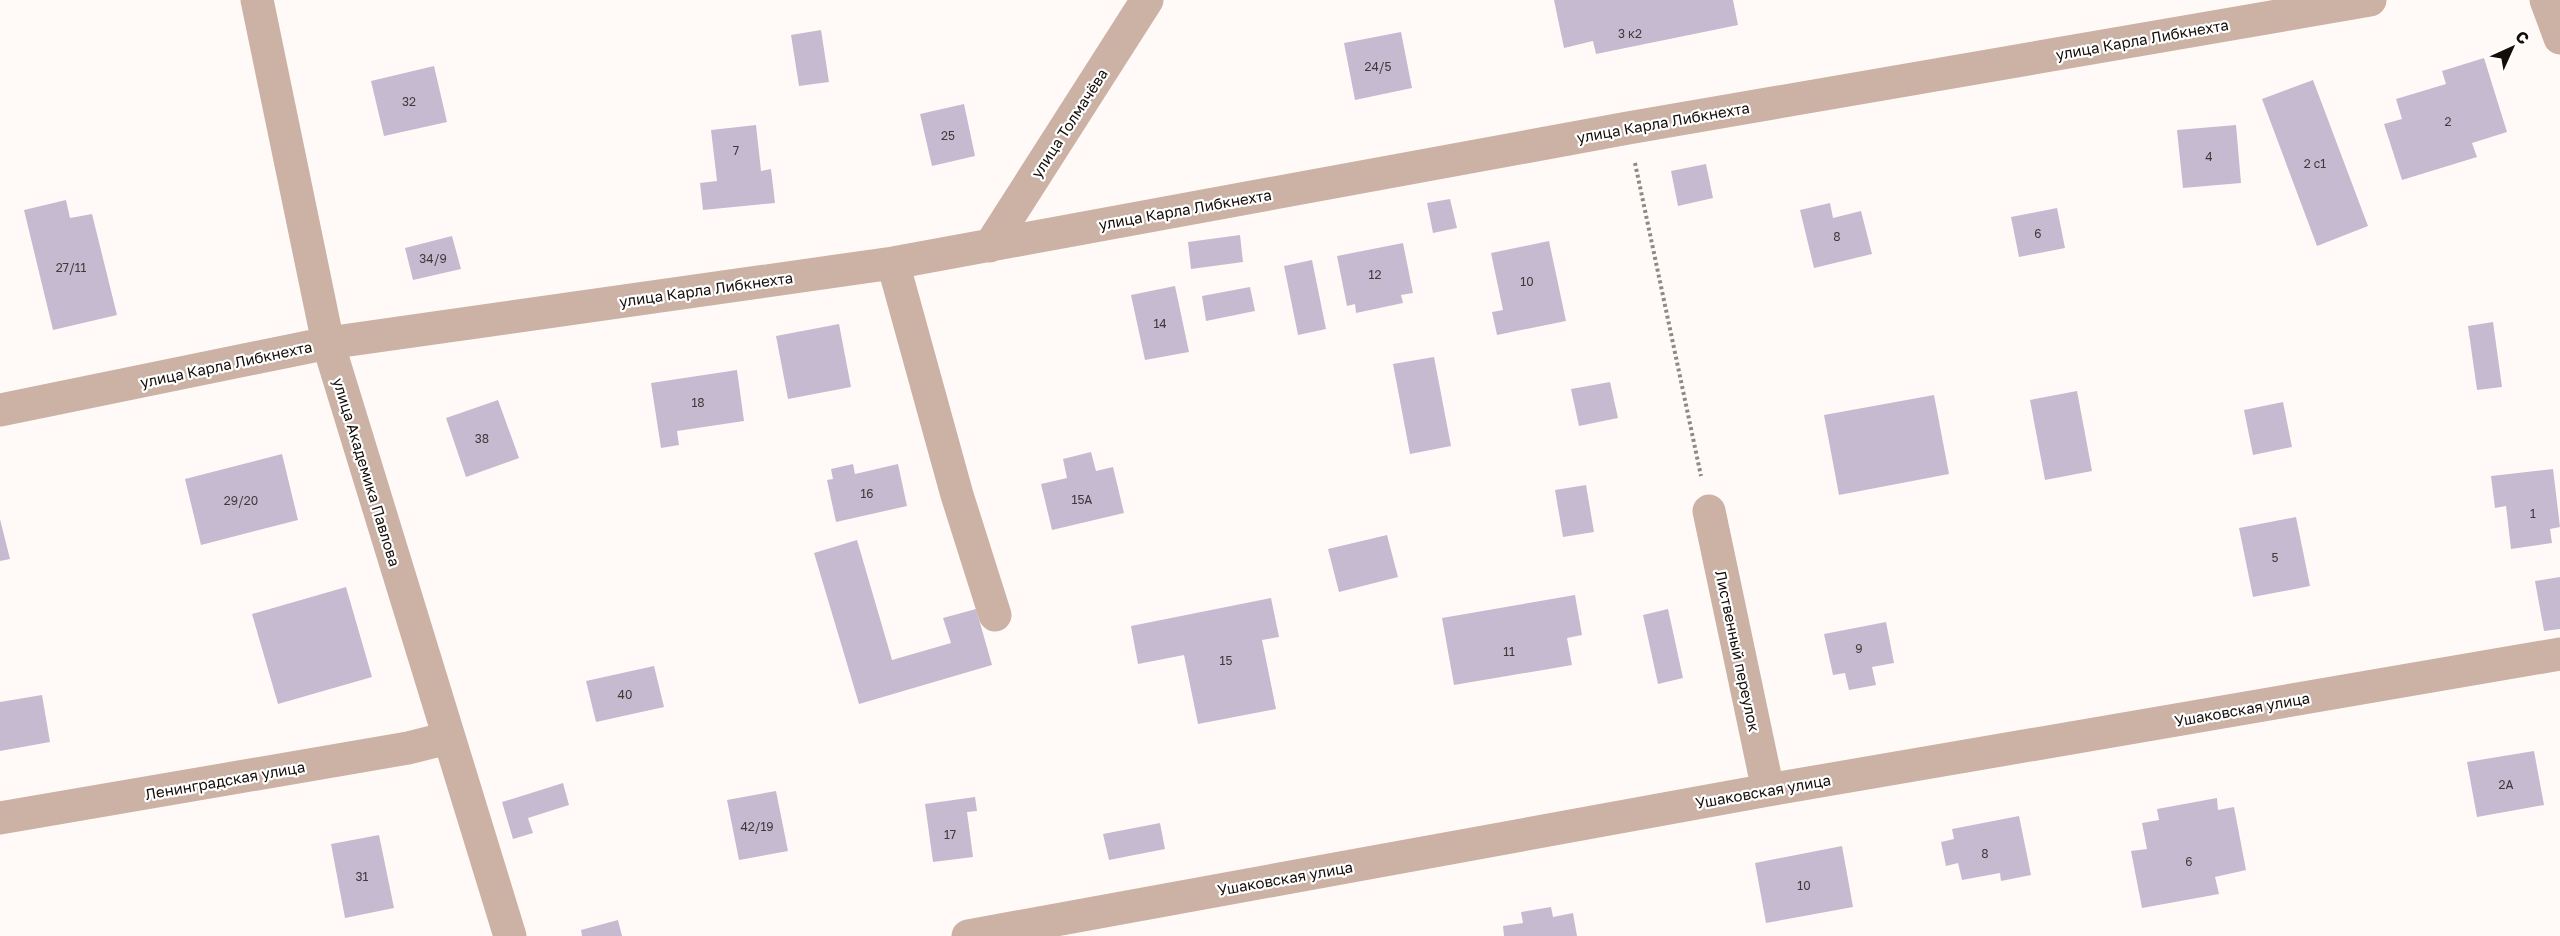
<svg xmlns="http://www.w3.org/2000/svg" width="2560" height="936" viewBox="0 0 2560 936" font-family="'Golos Text',sans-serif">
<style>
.building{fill:#c6bad1}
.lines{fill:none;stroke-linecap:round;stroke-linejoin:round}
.path{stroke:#8f8985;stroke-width:4;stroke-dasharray:3 3;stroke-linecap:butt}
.minor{stroke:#ccb1a5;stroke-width:33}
.labels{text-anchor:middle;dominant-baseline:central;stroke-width:4.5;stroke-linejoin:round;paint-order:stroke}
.number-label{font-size:12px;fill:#41383a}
.street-label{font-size:15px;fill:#150d08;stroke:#fff}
</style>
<rect width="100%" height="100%" fill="#fffaf7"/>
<path class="building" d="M1554,0H1733L1738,25L1596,54L1593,41L1564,48Z
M821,30L829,82L799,86L791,35Z
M1401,32L1412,88L1355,100L1344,43Z
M2484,58L2507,132L2472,143L2477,157L2402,180L2384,124L2402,119L2396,99L2446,84L2442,71Z
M434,66L447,122L384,136L371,81Z
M2313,80L2368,226L2317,246L2262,99Z
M964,104L975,156L932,166L920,114Z
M756,125L761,171L771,169L775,203L703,210L700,183L717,181L711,130Z
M2236,125L2241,183L2183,188L2177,130Z
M1706,164L1713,198L1678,206L1671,171Z
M1450,199L1457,228L1433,233L1427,203Z
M66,200L70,218L92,214L117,315L53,330L24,210Z
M1830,203L1833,218L1861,211L1872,254L1814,268L1800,210Z
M2057,208L2065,248L2019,257L2011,217Z
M1240,235L1243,262L1191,269L1188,242Z
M452,236L461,269L413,280L405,248Z
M1549,241L1566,321L1497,335L1492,312L1503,310L1491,253Z
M1403,243L1413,293L1401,295L1403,303L1356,313L1355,304L1347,306L1337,256Z
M1312,260L1326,329L1298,335L1284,266Z
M1175,286L1189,352L1145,360L1131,295Z
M1250,287L1255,311L1206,321L1202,296Z
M2493,322L2502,387L2477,390L2468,326Z
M839,324L851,387L788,399L776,336Z
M1434,357L1451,446L1410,454L1393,364Z
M737,370L744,421L677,431L679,445L661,448L651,383Z
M1610,382L1618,418L1579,426L1571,389Z
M2077,391L2092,471L2045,480L2030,400Z
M1934,395L1949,474L1839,495L1824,415Z
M498,400L519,458L466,477L446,418Z
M2283,402L2292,447L2253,455L2244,410Z
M1091,452L1096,471L1113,467L1124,513L1052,530L1041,484L1067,478L1063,459Z
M282,454L298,520L201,545L185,479Z
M853,464L855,474L898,464L907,506L836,522L827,480L833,479L831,469Z
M2553,469L2560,527L2550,529L2552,543L2511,549L2506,506L2495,508L2491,476Z
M1586,485L1594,532L1563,537L1555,490Z
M2296,517L2310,586L2253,597L2239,528Z
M0,519L10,559L0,561Z
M1387,535L1398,577L1339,592L1328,549Z
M857,540L892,660L951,643L943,618L976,609L992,665L859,704L814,553Z
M2560,577V629L2544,631L2535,581Z
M346,587L372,677L278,704L252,614Z
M1575,595L1582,635L1567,638L1572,665L1454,685L1442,618Z
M1271,598L1279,637L1262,640L1276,709L1198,724L1184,655L1138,664L1131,626Z
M1668,609L1683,678L1658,684L1643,615Z
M1886,622L1894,663L1872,667L1876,685L1849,690L1845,673L1833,675L1824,634Z
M654,666L664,707L596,722L586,681Z
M42,695L50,742L0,751V702Z
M2534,751L2544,805L2477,817L2467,762Z
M563,783L569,805L528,818L533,833L513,839L502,802Z
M776,791L788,851L739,860L727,800Z
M975,797L977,811L967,812L973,857L933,862L925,804Z
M2217,798L2218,810L2234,807L2246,870L2215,877L2219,894L2142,908L2131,851L2147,849L2142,823L2159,820L2157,809Z
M2019,816L2031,875L2001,881L2000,873L1962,880L1958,863L1946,866L1941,842L1954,839L1952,829Z
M1160,823L1165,849L1109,860L1103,834Z
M379,835L394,908L345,918L331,844Z
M1842,846L1853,907L1766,923L1755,863Z
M1551,907L1553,917L1573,913L1577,936H1504L1503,926L1523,923L1521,912Z
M618,920L622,936H582L581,930Z"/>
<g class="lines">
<path class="path" d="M1635,163L1701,476"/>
<path class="minor" d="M257,0L328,343L510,936
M2546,0L2560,38
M990,246L1147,0
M893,263L957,495L995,615
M0,410L328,343L893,263L1628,128L2370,0
M1709,511L1768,790
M0,818L408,748L448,738
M968,936L1768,790L2560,654"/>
</g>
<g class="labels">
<g class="number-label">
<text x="1630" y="33">3 к2</text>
<text x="1378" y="66">24/5</text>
<text x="409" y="101">32</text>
<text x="2448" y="121">2</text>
<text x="948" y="135">25</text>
<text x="736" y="150">7</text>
<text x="2209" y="156">4</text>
<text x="2315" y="163">2 с1</text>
<text x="2038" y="233">6</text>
<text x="1837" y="236">8</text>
<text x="433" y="258">34/9</text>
<text x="71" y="267">27/11</text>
<text x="1375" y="274">12</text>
<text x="1527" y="281">10</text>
<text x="1160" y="323">14</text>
<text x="698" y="402">18</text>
<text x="482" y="438">38</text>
<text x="867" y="493">16</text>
<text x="1082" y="499">15А</text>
<text x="241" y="500">29/20</text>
<text x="2533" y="513">1</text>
<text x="2275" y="557">5</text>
<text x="1859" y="648">9</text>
<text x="1509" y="651">11</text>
<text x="1226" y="660">15</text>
<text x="625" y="694">40</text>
<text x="2506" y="784">2А</text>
<text x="757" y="826">42/19</text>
<text x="950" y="834">17</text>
<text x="1985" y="853">8</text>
<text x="2189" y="861">6</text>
<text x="362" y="876">31</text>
<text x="1804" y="885">10</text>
</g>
<g class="street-label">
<text transform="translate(2142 39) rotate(-10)">улица Карла Либкнехта</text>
<text transform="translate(1663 122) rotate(-10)">улица Карла Либкнехта</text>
<text transform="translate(1069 123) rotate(-57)">улица Толмачёва</text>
<text transform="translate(1185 209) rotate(-10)">улица Карла Либкнехта</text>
<text transform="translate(706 289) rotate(-8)">улица Карла Либкнехта</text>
<text transform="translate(226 364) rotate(-12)">улица Карла Либкнехта</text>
<text transform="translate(367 472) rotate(73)">улица Академика Павлова</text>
<text transform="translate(1738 651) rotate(78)">Лиственный переулок</text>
<text transform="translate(2242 709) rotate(-10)">Ушаковская улица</text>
<text transform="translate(225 780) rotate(-10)">Ленинградская улица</text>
<text transform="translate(1763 791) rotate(-10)">Ушаковская улица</text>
<text transform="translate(1285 878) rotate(-10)">Ушаковская улица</text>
</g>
</g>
<g transform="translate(2512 48) rotate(45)" stroke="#ffffff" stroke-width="4.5" paint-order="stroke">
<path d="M0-4.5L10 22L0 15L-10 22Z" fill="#150d08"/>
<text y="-9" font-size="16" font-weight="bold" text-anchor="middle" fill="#150d08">С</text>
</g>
</svg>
